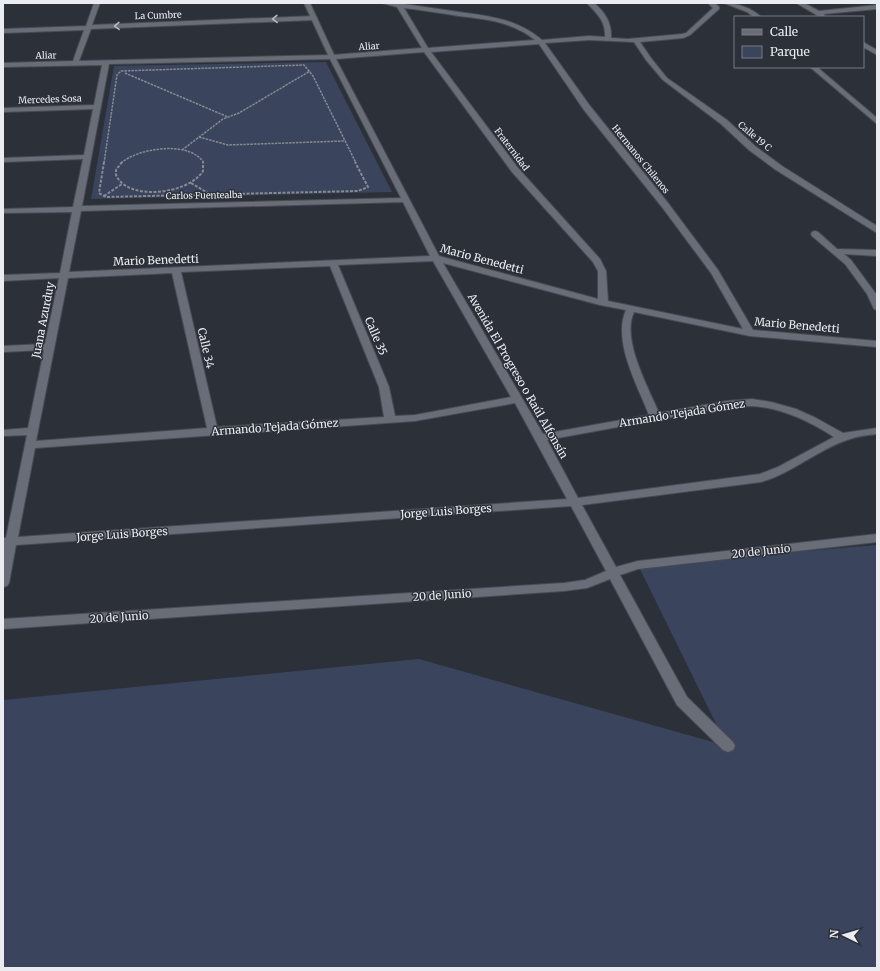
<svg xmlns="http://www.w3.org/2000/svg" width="880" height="971" viewBox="0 0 880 971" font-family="Merriweather,serif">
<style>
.green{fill:#3a445d}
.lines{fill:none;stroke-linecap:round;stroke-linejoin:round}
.minor-casing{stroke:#484b52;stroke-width:2}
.tertiary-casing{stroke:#484b52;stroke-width:2}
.path-far1{stroke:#878a91;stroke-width:1.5;stroke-dasharray:2.5 1;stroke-linecap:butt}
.path{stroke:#878a91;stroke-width:2;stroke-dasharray:3 1.5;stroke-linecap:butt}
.minor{fill:#686d77;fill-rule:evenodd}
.tertiary{fill:#686d77;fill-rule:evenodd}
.oneway{stroke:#b6b9c1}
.labels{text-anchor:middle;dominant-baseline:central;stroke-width:3;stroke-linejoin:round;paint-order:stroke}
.far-street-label{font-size:9px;fill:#eaecf2;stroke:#2c3039}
.street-label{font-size:11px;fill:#eaecf2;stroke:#2c3039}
</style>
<rect width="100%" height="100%" fill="#2c3039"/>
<path class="green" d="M326,62L392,192L91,199L114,66Z
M877,545V968H3V700L419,659L727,746L638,565Z"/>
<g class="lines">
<g class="minor-casing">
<path id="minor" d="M94,3H100L92,25L314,16L317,18L314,20L91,29L79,61L332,55L422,48L397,7L382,3H398C418,6 438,9 459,12C489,16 517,19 542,40L589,36L605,37C606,21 597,14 587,3H594C605,12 612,23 611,38L628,39L682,34L686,33L713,8L708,3H715L719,7V9L690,35L683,38L640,42L651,58L667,78L727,120L755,146L782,166L877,226V233L776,170L749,150L721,124L663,80L646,60L634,42L589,40L545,43L590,106L668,203L718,270L753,330L877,341V347L750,336L634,312C621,339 648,387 659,413L727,401L752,399L771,402L796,409L816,418L843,433L877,428V434C868,435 858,436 850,439C818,449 793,473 761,482L582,505L616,567L638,561L877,534V542L638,569L620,575L687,697L733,742L735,746L733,750L728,752L723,750L677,705L610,579L587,588L564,591L3,629V619L564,583L585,580L606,571L571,506L16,545L9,583L7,586L3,587V553L4,546H3V538H6L27,435L3,436V430L28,428L44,350L3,352V346L45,344L59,278L3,281V275L60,273L72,212L3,213V209L73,207L83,159L3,162V158L84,155L93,109L3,112V108L94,105L102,65L3,67V63L73,61L84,30L3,33V29L86,26ZM404,8C422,10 441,13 459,16C486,19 513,22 535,40L428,48ZM539,44L584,110L662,207L711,273L743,329L608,301L606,271L600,259L518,168L431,52ZM424,52L512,172L593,262L598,271V299L439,256L336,59ZM330,59L401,198L82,206L109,64ZM403,202L430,256L69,272L81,211ZM433,261L511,397L415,415L395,416L389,387L338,265ZM443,263L600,305L626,310C612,341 638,386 649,415L543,434ZM330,266L379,387L384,417L217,427L181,272ZM172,273L207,428L36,441L68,278ZM515,403L567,499L18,537L35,448L415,421ZM752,406C782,408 809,421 834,437L778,467L760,474L578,498L547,440L727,407Z
M724,3C737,3 752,8 761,17H754L747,12Z
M796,3H804L819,11L877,5V9L824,14L825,17H820Z
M863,42L877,50V55L863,47Z
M810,67H817L877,118V124Z
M815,231L818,232L837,249L877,250V256L844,254L851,260L876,294L877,310L874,309L867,294L845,264L812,236L811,234L812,232Z"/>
</g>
<g class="tertiary-casing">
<path id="tertiary" d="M304,3H310L335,57L334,58L329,57Z"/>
</g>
<path class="path-far1" d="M125,73L228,117
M199,137L228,145L344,141
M182,150L223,119L239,113L310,71
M104,163L117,75L121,71L304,65L313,76L356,163
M121,163C138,148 190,140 204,163"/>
<path class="path" d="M104,162L99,193L106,197L358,191L368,187L355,162
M122,162L116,170V175C128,202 189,194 203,171V162
M191,183L208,193
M104,196L122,184"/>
<use href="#minor" class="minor"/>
<use href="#tertiary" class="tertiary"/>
</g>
<defs><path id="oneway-chevron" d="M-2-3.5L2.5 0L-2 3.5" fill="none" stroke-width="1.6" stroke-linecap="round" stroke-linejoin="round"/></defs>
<g class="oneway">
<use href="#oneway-chevron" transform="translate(275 19) rotate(178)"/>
<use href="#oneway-chevron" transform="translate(117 26) rotate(178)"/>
</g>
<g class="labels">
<g class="far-street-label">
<text transform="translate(158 15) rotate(-2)">La Cumbre</text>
<text transform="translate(369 46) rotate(-4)">Aliar</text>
<text transform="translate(46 55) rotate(-1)">Aliar</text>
<text transform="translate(50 99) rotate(-2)">Mercedes Sosa</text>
<text transform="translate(755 136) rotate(40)">Calle 19 C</text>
<text transform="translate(512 149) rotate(53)">Fraternidad</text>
<text transform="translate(641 159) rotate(51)">Hermanos Chilenos</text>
<text transform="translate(204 195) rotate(-1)">Carlos Fuentealba</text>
</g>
<g class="street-label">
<text transform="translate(482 259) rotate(15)">Mario Benedetti</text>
<text transform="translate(156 260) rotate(-2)">Mario Benedetti</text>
<text transform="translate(43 320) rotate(-79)">Juana Azurduy</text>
<text transform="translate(797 325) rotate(5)">Mario Benedetti</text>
<text transform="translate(376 336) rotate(67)">Calle 35</text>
<text transform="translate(206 348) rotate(77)">Calle 34</text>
<text transform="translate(518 376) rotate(60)">Avenida El Progreso o Raúl Alfonsín</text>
<text transform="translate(682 413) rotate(-9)">Armando Tejada Gómez</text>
<text transform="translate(275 427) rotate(-4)">Armando Tejada Gómez</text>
<text transform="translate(446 511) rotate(-4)">Jorge Luis Borges</text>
<text transform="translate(122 534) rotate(-4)">Jorge Luis Borges</text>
<text transform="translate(761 551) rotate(-6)">20 de Junio</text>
<text transform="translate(442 595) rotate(-4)">20 de Junio</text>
<text transform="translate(119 617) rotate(-4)">20 de Junio</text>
</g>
</g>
<rect width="880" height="971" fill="none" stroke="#eaecf2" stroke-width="8"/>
<rect x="734" y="16" width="130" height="52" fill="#2c3039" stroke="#787b83"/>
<rect x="742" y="29" width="20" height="6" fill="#686d77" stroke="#787b83"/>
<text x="770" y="36" font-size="12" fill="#eaecf2">Calle</text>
<rect x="742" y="46" width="20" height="12" fill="#3a445d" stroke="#787b83"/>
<text x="770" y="56" font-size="12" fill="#eaecf2">Parque</text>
<g transform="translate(844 935) rotate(275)" stroke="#2c3039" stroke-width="3" paint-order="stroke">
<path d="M0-3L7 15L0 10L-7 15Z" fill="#eaecf2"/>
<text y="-6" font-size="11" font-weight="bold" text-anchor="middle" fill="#eaecf2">N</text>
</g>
</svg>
